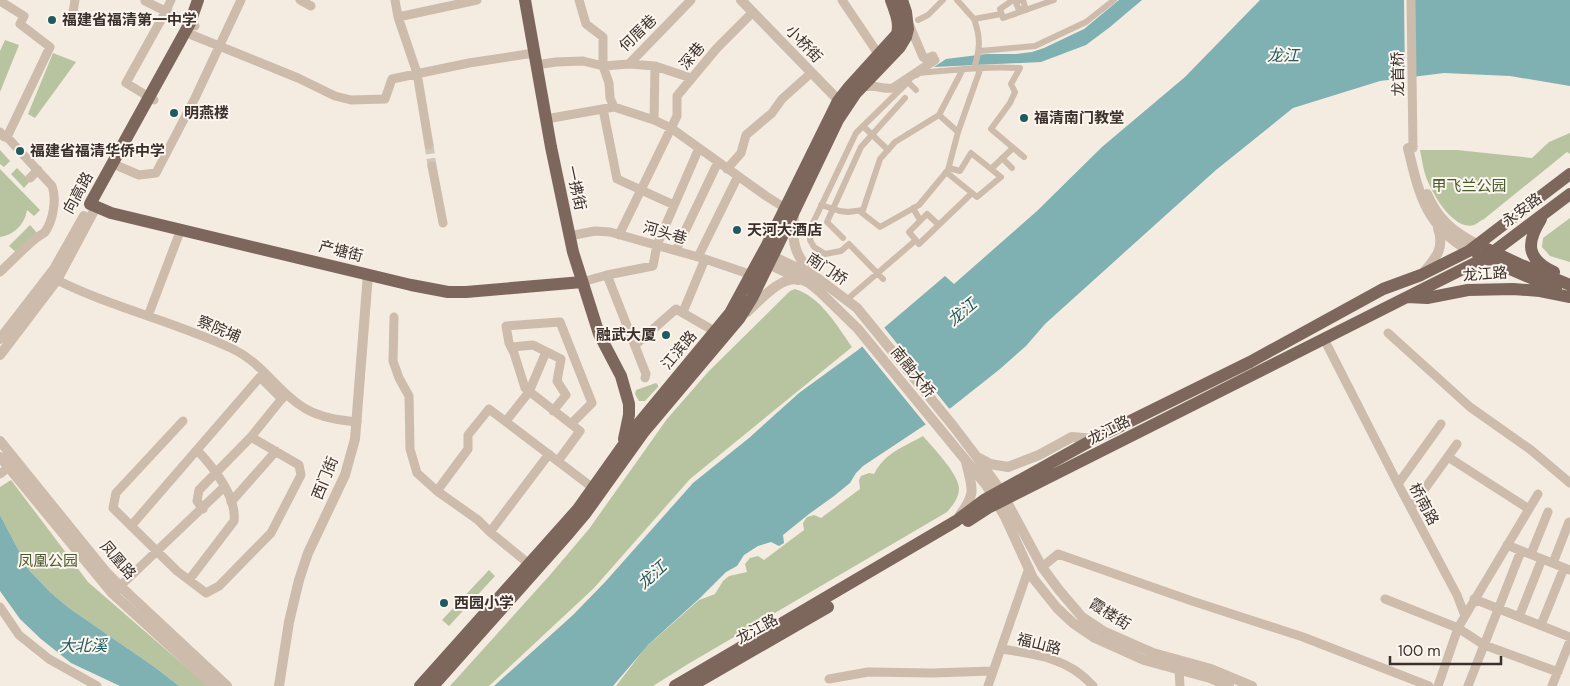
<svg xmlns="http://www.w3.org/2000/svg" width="1570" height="686" viewBox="0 0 1570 686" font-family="'DM Sans','Noto Sans SC',sans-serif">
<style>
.green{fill:#b8c4a0}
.water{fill:#7fb0b2}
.pier{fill:#f4ebe1}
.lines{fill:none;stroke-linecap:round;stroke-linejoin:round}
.minor-tunnel{stroke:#cfc6bd;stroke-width:9;stroke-dasharray:9 4.5;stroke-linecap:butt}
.pedestrian{stroke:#cdbbac;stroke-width:6}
.minor{stroke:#cdbbac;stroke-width:9}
.tertiary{stroke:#cdbbac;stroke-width:10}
.primary{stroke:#7d675c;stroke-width:12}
.pedestrian-bridge{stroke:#cdbbac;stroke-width:6}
.poi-dot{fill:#1f5a5e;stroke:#fbf5ee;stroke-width:2}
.labels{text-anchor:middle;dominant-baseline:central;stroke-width:4;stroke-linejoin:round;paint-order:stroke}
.poi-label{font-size:15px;font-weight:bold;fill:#3b302b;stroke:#fbf5ee;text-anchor:start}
.street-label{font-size:15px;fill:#3b302b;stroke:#fbf5ee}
.park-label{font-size:15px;fill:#4a5a2e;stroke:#fbf5ee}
.water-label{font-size:16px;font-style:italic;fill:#1f5a5e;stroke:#fbf5ee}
</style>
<rect width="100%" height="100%" fill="#f4ebe1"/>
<path class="green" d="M5,40L19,45L0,92V51Z
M53,53L76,62L35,118L28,114Z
M1570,133V154L1567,152L1484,219C1481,220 1477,224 1474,225C1453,231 1432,193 1426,177C1423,169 1422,159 1420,150H1457L1532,158L1549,142Z
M0,150L10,161L4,167L0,164Z
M17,168L30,181L24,188L11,174Z
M0,169L40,210L34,216L27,210C25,224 14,235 0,237Z
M1570,218V262L1550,256L1542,247L1543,238Z
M30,225L38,234L18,254L9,246Z
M795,289C821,297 837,326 852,347L690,479L594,588L489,686H450L550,575L589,529L667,419L709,371L790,291Z
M656,383L658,385V387L645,401H639L635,394L636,390Z
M923,436C933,448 958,473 959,488C959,498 953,505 947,512L688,664L653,686H616L646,647L699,600L715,594L723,581L729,576L747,572L745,564L750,558L758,556L764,560L804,530L803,523L807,517L814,515L821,518L860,489L859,480L861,476L869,473L874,474C886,452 902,448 923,436Z
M11,480L88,582L208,686H179L156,668L69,608L50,592L29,570L0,515V487Z
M489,570L495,576L449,626L442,620Z"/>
<path class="water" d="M1119,0H1142L1110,27L1086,45L1041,62L934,67L946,59L986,54H1016L1032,52L1044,48L1084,29Z
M1260,0H1570V86L1510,76L1444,73L1380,81L1293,108L1216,170L1157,223L1045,324L1026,346L1000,369L952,407L863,466L856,473L850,483L834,496L809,514L783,535L784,543L779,546L771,542L758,546L744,555L737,566L726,572L701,597L648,645L613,686H494L573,615L606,581L693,483L749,438L799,393L858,350L945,276L954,284L1037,211L1102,147L1185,77Z
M0,515L29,570L50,592L69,608L156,668L179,686H120L71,663L41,639L20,619L0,591Z"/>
<path class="pier" d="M1404,0H1413L1415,79L1405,80Z
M883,326L951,411L927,426L861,345Z"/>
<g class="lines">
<path class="minor-tunnel" d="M429,145L432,166"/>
<path class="pedestrian" d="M957,0L974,19L1001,14
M1013,0L1000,9L1003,18L1054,0
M1020,0L1016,3L1019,10L1024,8
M918,20L928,15L943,0
M980,51L1035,46L1086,22L1114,0
M974,68C980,50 981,38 974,19
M917,75L919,73C953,70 986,66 1020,68L1011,84L1015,92L1010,103L991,129L1024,157
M908,82L916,90
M939,115L963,69
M958,132L939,115L895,142L880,159L862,213L880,227L919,205L948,170L958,132L981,67
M1002,158L1012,168
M991,169L1013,148
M946,172L977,197L1001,177L971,153L960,171L949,168
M913,208L920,220
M840,211L848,212L863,210
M939,225L927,214L909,232L919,244L972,193
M843,238L827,222L861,147L905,98
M883,279L849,244L841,251L825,254L814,247L810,240L812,225L856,133L909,81
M851,296L916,240"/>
<path class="minor" d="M146,0L145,1L195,26
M300,0L311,6
M395,0L398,17L417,73L429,145
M579,0L586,24L603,37V66L609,83L610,98L614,107
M842,0L879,55
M1411,0L1413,148
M0,1L24,16L20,24L50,47L7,137
M73,12L75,0
M398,17L477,0
M909,24L923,57L926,59L933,56
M192,35L298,78L335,96L351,100L385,99L392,79L469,63L534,53
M629,64L655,66L691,78
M536,65L556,62L583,61L603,66L629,64L691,0
M861,88C876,83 879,90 893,88L935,60
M154,100L126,83L166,11L171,0
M603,109L617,179L674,205
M546,119L614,107L654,120L671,128L766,196L785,208
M654,120L655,66
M0,132L4,137H7L52,186C57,199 53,221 45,232C42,235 38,236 35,239C23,249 12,261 0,272
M118,166L139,175L156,173L195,98L241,0
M432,166L443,223
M727,169L741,153L746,135L772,113L782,99L811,73
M30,178L38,170
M619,235L677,116V96L717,48L753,12
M569,236L595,231L610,232L705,259L752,275
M676,250L718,162
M698,257L738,176
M607,275L646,374L645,378
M57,280C113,308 176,322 233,349C264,364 279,394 306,409C322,418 340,420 357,422
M582,282L607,275L653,266L657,245L699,148
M683,312L705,259
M148,316L181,229
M394,317L393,361L399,378L409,396L410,449L417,473L437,491L478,520L490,532L529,564
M1388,333L1470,407L1531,450L1570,483
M1324,339L1398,484L1457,595L1465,616L1458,628L1438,686
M635,345L676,309L716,332
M512,347L533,345L561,359L557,381L566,395L553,411
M183,421L116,493L113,508L177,571L206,593L219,586L271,533L301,475L299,465L251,437
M506,421L529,392L546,352
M1448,457L1529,509
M558,461L580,431L525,388L514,353L509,343L506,326L560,322L592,403L571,424
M0,474L8,468
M1398,484L1441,424
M437,491L468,449V435L489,409L593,488
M231,502L276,451
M1411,508L1457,444
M203,509L197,501L199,490L251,437L284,396
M131,526L260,377L282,399
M490,532L549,454
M1507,545L1570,570
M1531,554L1548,512
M1553,563L1569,522
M1042,567L1058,554L1192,601L1303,637L1429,686
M189,580L234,521C237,497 213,467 197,450
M116,590L224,487
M1385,599L1458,628L1484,645L1558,672
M1474,599L1570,637
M0,607L19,635L49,659L97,686
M1465,616L1538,494
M1519,617L1542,559
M1541,625L1564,568
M1001,649C1035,654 1069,658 1093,686
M1179,670L1180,686
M829,679L868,672L932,673L993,671
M988,686L1029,568
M1468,686L1521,551
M1552,686L1570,641"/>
<path class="tertiary" d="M741,0L843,105
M1408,148C1419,194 1425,225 1469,251
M1427,194C1438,220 1454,232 1478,245
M794,215C792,239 793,253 810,271
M766,253L816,277L857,308L954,427L976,456L1001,491L1042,567L1059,590L1082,617L1103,631L1153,653L1211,669L1252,686
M762,261L809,283L820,292L858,329L986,485L1005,517L1033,578L1057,608L1073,623L1095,638L1144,660L1210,678L1229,686
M1423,273C1436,258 1445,248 1438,228
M747,312C759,301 782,275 798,280
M0,339L54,269L84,216
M0,355L57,280L96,207
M0,441L106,572L121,587L227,686
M0,457L112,593L214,686
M979,458L990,464L1008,467L1039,455L1072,437L1094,439
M960,515C977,492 972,488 966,462
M279,686L289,622L299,580L308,553L345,475L355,439L368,274"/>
<path class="primary" d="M198,0L190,23L90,204L111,213L411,285L448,292H466L582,282
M525,0L551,147L573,252L599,334L621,376L629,404V415L624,439
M1541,219C1526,243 1526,259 1554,272
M1487,249L1519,264L1570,285
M1478,255L1556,289
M1409,296L1485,258L1570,194
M968,521L988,508L1407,297L1427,298L1468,290L1513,289L1540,291L1570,297
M420,686L578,509L639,423L730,313L767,245L838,101L849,87L897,34C900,22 895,12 891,0
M433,686L569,533L585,514L643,433L739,319L752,298L776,249L838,120L856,93L900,47L906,37L908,29L906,12L902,0
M675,686L956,521L984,500L1094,439L1250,362L1383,289L1421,275L1469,251L1570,174
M691,686L828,607"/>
<path class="pedestrian-bridge" d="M1023,0L1026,10
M863,126L888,150
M821,205L840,211"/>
</g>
<g class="poi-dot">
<circle cx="52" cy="20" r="5"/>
<circle cx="174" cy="113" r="5"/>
<circle cx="1024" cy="118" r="5"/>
<circle cx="20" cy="151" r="5"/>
<circle cx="737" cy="230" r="5"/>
<circle cx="666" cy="335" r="5"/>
<circle cx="444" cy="603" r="5"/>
</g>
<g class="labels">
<g class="poi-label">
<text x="62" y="20">福建省福清第一中学</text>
<text x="184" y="113">明燕楼</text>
<text x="1034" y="118">福清南门教堂</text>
<text x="30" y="151">福建省福清华侨中学</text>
<text x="747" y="230">天河大酒店</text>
<text x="656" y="335" text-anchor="end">融武大厦</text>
<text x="454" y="603">西园小学</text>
</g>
<g class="street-label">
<text transform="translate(638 33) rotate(-44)">何厝巷</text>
<text transform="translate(804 44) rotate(46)">小桥街</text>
<text transform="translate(692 56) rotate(-50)">深巷</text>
<text transform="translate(1398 74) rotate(-91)">龙首桥</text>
<text transform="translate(576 188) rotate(78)">一拂街</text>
<text transform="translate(78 193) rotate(-61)">向高路</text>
<text transform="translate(1522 210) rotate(-37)">永安路</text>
<text transform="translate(665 233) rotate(16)">河头巷</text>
<text transform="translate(341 251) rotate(14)">产塘街</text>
<text transform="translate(827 269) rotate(33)">南门桥</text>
<text transform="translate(1485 274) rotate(-4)">龙江路</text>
<text transform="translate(219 329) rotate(23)">察院埔</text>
<text transform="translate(679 350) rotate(-50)">江滨路</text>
<text transform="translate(913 372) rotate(51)">南融大桥</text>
<text transform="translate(1109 430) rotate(-27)">龙江路</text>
<text transform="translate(325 478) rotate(-68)">西门街</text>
<text transform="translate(1424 504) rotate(62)">桥南路</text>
<text transform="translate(118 560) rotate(49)">凤凰路</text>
<text transform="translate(1110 614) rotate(32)">霞楼街</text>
<text transform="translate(757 629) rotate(-29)">龙江路</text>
<text transform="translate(1039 644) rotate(14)">福山路</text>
</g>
<g class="park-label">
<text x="1469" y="186">甲飞兰公园</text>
<text x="48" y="561">凤凰公园</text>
</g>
<g class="water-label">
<text x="1283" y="55">龙江</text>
<text transform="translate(962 312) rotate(-40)">龙江</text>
<text transform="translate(652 575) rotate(-42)">龙江</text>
<text x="83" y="645">大北溪</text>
</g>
</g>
<path d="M1390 656v8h111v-8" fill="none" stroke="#3b302b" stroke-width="2.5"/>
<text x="1398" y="656" font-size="15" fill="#3b302b" stroke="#fbf5ee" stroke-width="4" paint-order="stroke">100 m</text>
</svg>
